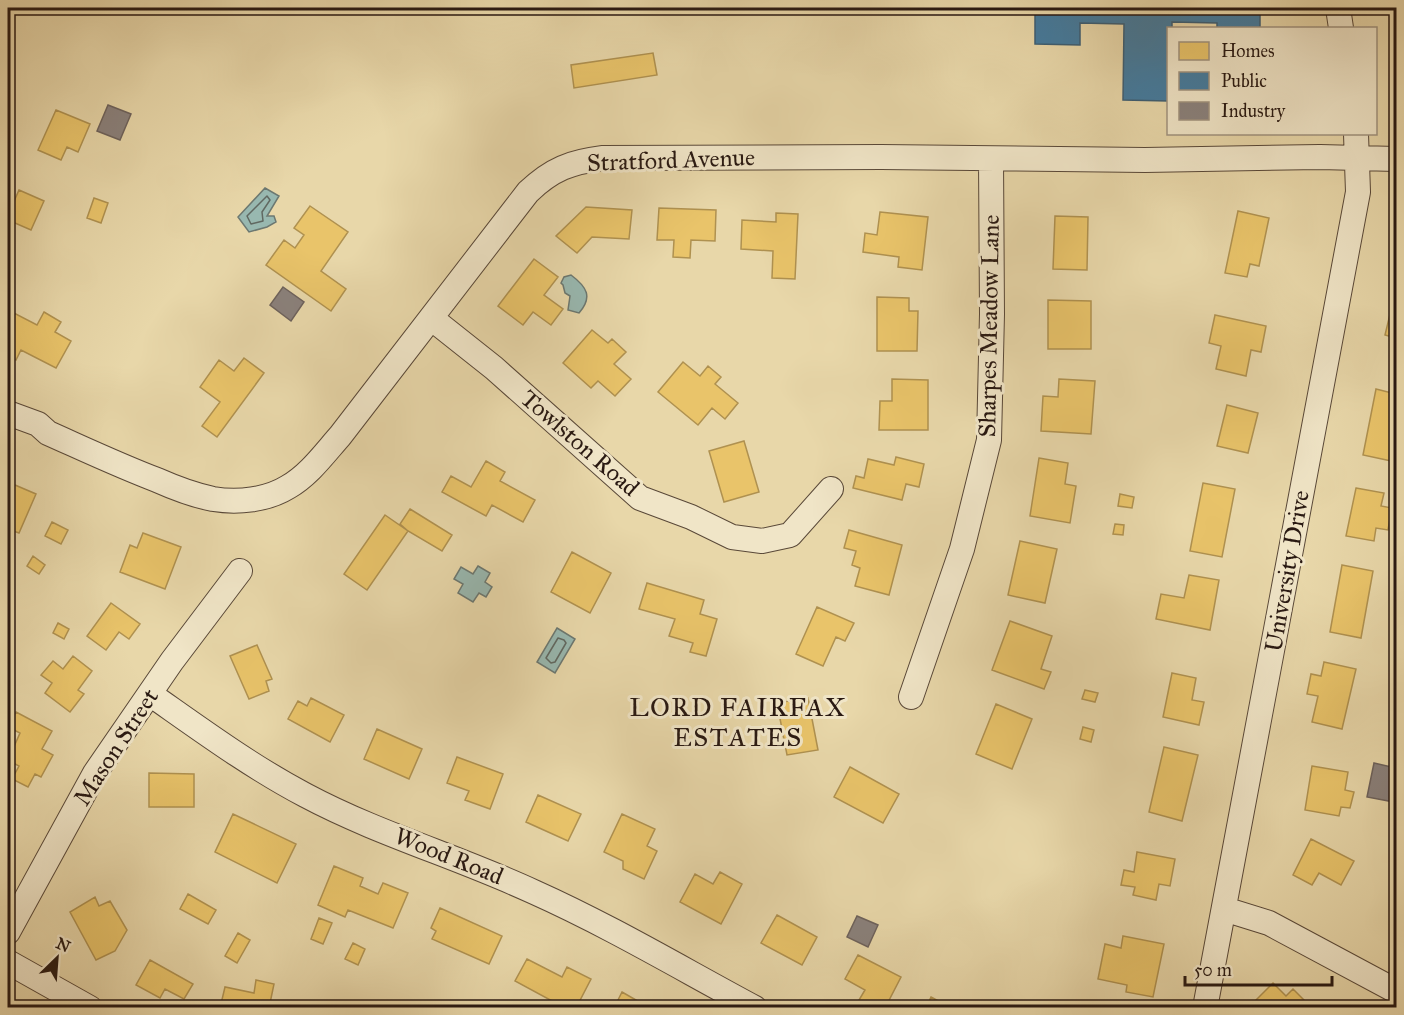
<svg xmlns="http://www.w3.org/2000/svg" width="1404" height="1015" viewBox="0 0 1404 1015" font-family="'IM FELL Great Primer',serif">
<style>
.water{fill:#98b8b0;stroke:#6c7871;stroke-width:1.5}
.homes{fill:#e9c46a;stroke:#af9150;stroke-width:1.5}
.public{fill:#457b9d;stroke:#3d5e73;stroke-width:1.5}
.industry{fill:#8a817c;stroke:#6d625c;stroke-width:1.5}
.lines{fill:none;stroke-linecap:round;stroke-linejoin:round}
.shore{stroke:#606861;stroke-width:1.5}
.minor-casing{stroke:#594838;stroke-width:26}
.minor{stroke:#f0e5c7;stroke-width:24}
.labels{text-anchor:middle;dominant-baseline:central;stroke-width:6;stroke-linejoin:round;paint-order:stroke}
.street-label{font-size:24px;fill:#291912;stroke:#f0e5c7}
.neighbourhood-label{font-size:26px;letter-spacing:1.5px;fill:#291912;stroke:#f0e5c7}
</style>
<rect width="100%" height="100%" fill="#e8d7a9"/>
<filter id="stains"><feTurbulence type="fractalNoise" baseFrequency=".00333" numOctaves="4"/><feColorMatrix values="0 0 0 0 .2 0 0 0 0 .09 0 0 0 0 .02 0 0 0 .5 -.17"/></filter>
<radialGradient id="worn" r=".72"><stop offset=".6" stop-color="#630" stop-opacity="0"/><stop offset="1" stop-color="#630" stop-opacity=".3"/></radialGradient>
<path class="water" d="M265,188L279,196L267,216H274L276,222L267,227L249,232L238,217Z
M571,275C587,287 593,297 579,313L568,310L570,296L565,293L563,285L561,283L564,277Z
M478,566L490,573L485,582L492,587L486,597L479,593L473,602L458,593L463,584L454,579L461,567L473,574Z
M557,628L575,639L555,673L537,662Z"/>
<path class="homes" d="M653,53L657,75L574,88L571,65Z
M56,110L90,124L78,152L67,147L61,160L38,150Z
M19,190L44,201L31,230L8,220V215Z
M94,198L108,203L101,223L87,218Z
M310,206L348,232L321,271L346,289L331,311L266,265L284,240L295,248L304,235L294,228Z
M586,207L632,210L629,239L592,237L577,253L556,236Z
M659,208L716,210L715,241L691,240L690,258L673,257L674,240H657Z
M1238,211L1269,218L1259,266L1250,264L1247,277L1225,273Z
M880,212L928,217L922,270L898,267L899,257L863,252L865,233L877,235Z
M776,213L798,214L795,279L772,278L773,251L741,249L742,220L776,222Z
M1055,216L1088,217L1087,270L1053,269Z
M534,259L558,277L544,295L563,309L551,325L533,312L523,325L498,306Z
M877,297L909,298V311H918L917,351H877Z
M1048,300L1091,301V349H1048Z
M1391,310L1396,312V338L1385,335Z
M44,312L61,322L55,332L71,341L56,368L21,350L16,360L8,356V326L14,313L37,325Z
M1215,315L1266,326L1261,352L1251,350L1246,376L1216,369L1221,346L1209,343Z
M592,330L608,343L612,339L626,352L614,364L631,379L615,396L598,381L591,388L563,363Z
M244,358L264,373L217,437L202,426L220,402L200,387L219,360L234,371Z
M683,362L700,376L708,366L721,377L715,384L738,403L725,419L712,408L698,425L658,392Z
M892,379L928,380V430H879L880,401H892Z
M1059,379L1095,381L1091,434L1041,431L1043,396L1058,397Z
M1376,389L1396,394V462L1363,455Z
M1227,405L1258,413L1248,453L1217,446Z
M744,441L759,492L724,502L709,451Z
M896,457L924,464L919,487L906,484L902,500L853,488L856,476L864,478L868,459L894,465Z
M1039,458L1068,463L1065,484L1076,486L1070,523L1030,516Z
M486,461L505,472L500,481L535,500L523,522L492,505L486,516L442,492L451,476L471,487Z
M8,482L36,494L19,533L8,529Z
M1203,483L1235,489L1222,557L1190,551Z
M1356,488L1384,493L1381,506L1392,508L1388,530L1376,528L1374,541L1346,536Z
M1120,494L1134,497L1132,508L1118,506Z
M410,509L452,535L442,551L408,531L400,524Z
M385,515L408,531L367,590L344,574Z
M52,522L68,530L61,544L45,536Z
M1115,524L1124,525L1123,535L1113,534Z
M849,530L902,545L889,595L855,586L860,568L852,565L856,551L844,548Z
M143,533L181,547L165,589L120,572L130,545L137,548Z
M1020,541L1057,549L1045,603L1008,595Z
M572,552L611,573L590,613L551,592Z
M33,556L45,565L39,574L27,566Z
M1342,565L1373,571L1361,638L1330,632Z
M1189,575L1219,580L1210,630L1156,619L1161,594L1184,598Z
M647,583L704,600L700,614L717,619L706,656L690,652L693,643L669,636L675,619L639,609Z
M111,603L140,624L129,639L119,632L106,650L87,636Z
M817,607L854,623L845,641L836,637L823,666L796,654Z
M1010,621L1052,636L1041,669L1051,672L1044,689L992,670Z
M58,623L69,629L64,639L53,633Z
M257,645L272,679L266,681L269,691L249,699L230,656Z
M73,656L92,671L78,690L84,694L70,712L45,693L52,683L41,675L53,661L63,669Z
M1324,662L1356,669L1342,729L1312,722L1318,696L1307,694L1311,674L1321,676Z
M1172,673L1196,678L1192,700L1204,702L1199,725L1163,717Z
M1085,690L1098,693L1095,702L1082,699Z
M311,698L344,715L330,742L288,719L298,701L307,706Z
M808,698L818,750L787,755L777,703Z
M996,704L1032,719L1012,769L976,754Z
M16,712L52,731L42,749L53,755L41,777L35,774L28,787L12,779L19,766L8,760L20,733L8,727Z
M1083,727L1094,730L1091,742L1080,739Z
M377,729L422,749L409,779L364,759Z
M1164,747L1198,755L1182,821L1149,812Z
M457,757L503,774L490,809L465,800L469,791L447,783Z
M1312,766L1348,772L1345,790L1354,792L1350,808L1341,807L1339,816L1305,810Z
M850,767L899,794L883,823L834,797Z
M149,773L194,774V807H149Z
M538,795L581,814L568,841L526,822Z
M233,814L296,844L277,883L215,852Z
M622,814L655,829L647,846L657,851L644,879L623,869V861L604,852Z
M1311,839L1354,861L1341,885L1319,873L1312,885L1293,875Z
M1137,852L1175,859L1170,886L1159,884L1156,900L1133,895L1135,887L1121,885L1124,870L1134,872Z
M334,866L363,878L360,886L378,894L383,883L408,893L393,928L348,910L345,917L318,905Z
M720,872L742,884L721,924L680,902L695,874L713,884Z
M188,894L216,910L208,924L180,909Z
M95,897L99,906L110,901L127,930L115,951L96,960L70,912Z
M440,908L502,936L489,964L432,939L436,931L431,928Z
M777,915L817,937L802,965L761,943Z
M319,918L332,923L323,944L311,939Z
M238,933L250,940L237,963L225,956Z
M1123,936L1164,944L1153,997L1126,992L1127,985L1098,979L1105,944L1121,948Z
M353,943L365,949L358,965L345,959Z
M858,955L901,977L885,1008H874L859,1000L865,990L845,979Z
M527,959L562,977L567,967L591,979L576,1008H565L515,981Z
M150,960L193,984L184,999L165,989L160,998L136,985Z
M256,980L274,984L269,1008H220L225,987L254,993Z
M1273,983L1286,996L1293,989L1312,1008H1261L1255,1001Z
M622,992L650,1008H614Z
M931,997L951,1008H926Z"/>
<path class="public" d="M1011,8H1272H1260V28H1217V23L1172,22V28H1168V101L1123,100L1124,24L1080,23V45L1035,44V9Z"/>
<path class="industry" d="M108,105L131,114L120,140L97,131Z
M283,287L304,302L291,321L270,305Z
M1374,763L1396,768L1394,802L1367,797Z
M857,916L878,925L868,947L847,937Z"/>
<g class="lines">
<path class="shore" d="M267,196L270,200L262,212L263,221L251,224L247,216Z
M558,638L564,640L566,643L555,662L551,663L546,658Z"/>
<g class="minor-casing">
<path id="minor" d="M1338,8L1341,28
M431,318L494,368L640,498L691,517L732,537L762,541L790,535L831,489
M8,413L38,424L48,433C84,449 120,466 157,480C175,488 193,495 213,499C238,503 267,500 288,487C309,475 324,454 340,436L528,192C552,169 571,162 603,158L881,157L1145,160L1320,157L1396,159
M150,694C200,729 250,766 305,795C378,834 459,857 534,892C610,926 682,969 755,1008
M911,697L962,549L989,440L992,314L991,159
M1224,909L1269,923L1396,991
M8,932L95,773L172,661L240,571
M8,962L90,1008
M1205,1008L1358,192L1356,134"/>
</g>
<use href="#minor" class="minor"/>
</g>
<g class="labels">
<g class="street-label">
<text transform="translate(671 160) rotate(-2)">Stratford Avenue</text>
<text transform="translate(989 326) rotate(-89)">Sharpes Meadow Lane</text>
<text transform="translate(580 443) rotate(41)">Towlston Road</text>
<text transform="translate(1287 571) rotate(-80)">University Drive</text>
<text transform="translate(116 747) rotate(-57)">Mason Street</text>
<text transform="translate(449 856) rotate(22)">Wood Road</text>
</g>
<g class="neighbourhood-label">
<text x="738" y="707">LORD FAIRFAX<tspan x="738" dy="30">ESTATES</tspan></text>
</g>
</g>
<rect width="1404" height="1015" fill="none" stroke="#e8d7a9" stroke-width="30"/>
<rect x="9" y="9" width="1386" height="997" fill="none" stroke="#291912" stroke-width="3"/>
<rect x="15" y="15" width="1374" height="985" fill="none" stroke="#291912" stroke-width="1.5"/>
<rect x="1167" y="27" width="210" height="108" fill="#f0e5c7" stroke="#a0937f" stroke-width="1.5"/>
<rect x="1179" y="42" width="30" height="18" fill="#e9c46a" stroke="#a0937f" stroke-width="1.5"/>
<text x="1221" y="57" font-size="18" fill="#291912">Homes</text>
<rect x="1179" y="72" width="30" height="18" fill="#457b9d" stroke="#a0937f" stroke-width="1.5"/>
<text x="1221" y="87" font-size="18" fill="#291912">Public</text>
<rect x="1179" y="102" width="30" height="18" fill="#8a817c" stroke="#a0937f" stroke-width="1.5"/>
<text x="1221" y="117" font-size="18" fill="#291912">Industry</text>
<g transform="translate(57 958) rotate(25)" stroke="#f0e5c7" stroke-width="4.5" paint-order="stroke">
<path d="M0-4.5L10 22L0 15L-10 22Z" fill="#291912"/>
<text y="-9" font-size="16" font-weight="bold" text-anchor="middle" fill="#291912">N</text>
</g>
<path d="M1185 976v9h147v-9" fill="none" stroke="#291912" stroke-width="3"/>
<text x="1194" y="976" font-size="18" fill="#291912" stroke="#f0e5c7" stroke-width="4.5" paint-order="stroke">50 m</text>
<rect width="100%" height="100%" filter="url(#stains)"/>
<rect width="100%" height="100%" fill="url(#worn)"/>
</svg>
